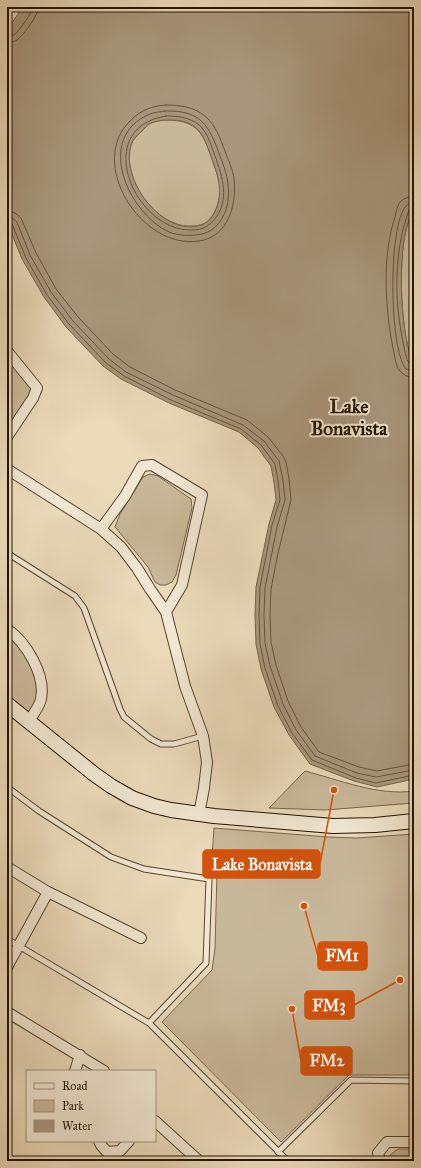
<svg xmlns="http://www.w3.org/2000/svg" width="421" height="1168" viewBox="0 0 421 1168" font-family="'IM FELL Great Primer',serif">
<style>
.green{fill:#c8b89a;stroke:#76664d}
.water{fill:#a7967b;stroke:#73624a;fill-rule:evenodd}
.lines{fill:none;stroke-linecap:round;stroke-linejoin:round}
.shore{stroke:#66543e;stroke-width:1}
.lane-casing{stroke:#56452e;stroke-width:7}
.street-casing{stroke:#56452e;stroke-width:12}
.secondary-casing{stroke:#241300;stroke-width:16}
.lane{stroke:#f1e7d2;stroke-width:5}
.street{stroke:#f1e7d2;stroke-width:10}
.secondary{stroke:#f1e7d2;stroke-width:14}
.labels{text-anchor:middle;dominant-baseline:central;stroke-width:4;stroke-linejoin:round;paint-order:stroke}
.district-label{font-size:19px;font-weight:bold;fill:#241300;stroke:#f1e7d2}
.leader{fill:none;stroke:#d4520b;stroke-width:1.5}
.callout-dot{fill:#d4520b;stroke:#f1e7d2;stroke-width:1.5}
.callout{fill:#d4520b;stroke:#d4520b;stroke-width:1.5}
.callout-label{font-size:16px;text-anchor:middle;font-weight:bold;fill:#fff}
</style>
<rect width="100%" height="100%" fill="#eadaba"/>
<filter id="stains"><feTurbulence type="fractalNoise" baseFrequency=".005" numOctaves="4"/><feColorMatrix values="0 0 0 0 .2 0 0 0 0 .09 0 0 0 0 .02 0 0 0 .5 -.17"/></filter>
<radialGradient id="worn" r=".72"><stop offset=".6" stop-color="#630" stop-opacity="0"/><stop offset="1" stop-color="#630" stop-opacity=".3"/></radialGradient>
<path class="green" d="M166,120C204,120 205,141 216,171C222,184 221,202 213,215C207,224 201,226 190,226C156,227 121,178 131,145C133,139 137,135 142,131C145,127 150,123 154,122C158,121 162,120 166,120Z
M414,206V366C400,334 398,263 406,230C408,222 411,214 414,206Z
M7,351L37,388L7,437Z
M150,474L158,476L191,499L192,508L176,575L172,582L166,585H160L155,582L148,567L115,527L120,514L143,477Z
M7,629L15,635L42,684L29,721L7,704Z
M305,771C340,780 378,796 414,791V803L325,810L269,808Z
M214,828L328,837L356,838L414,834V1075H349L281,1142L162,1022L212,970L215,948L217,872H211Z
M398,1149H414V1161H389L390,1155Z"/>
<path class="water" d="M25,7H414V206C411,214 408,222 406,230C398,263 400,334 414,366V779L377,787L354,781L310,764L289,735L274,707L261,669L256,644L255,615L256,587L269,524L276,500L274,482L271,466L258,448L239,432L169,403L121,379L103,366L66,327L44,297L22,259L7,222V30L20,11ZM166,120C177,120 186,120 195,127C204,134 207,146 211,156C218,175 225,196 213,215C211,219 207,223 202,225C163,238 120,180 131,145C133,139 137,135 142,131C145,127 149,123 154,122C158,121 162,120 166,120Z"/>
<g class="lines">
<path class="shore" d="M7,36C10,36 11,36 14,35C19,31 32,13 33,7
M7,42C11,42 14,42 17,40C24,35 38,15 39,7
M166,105C180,105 195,107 206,117C216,126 220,138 225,151C228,160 233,169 234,179C237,205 228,237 199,241C141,250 86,162 131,120C141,110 152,106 166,105Z
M165,111C201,110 209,125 220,156C226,171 230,184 228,200C227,214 217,231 202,234C192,236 179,236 169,232C128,213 94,137 150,114C155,112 160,112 165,111Z
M166,116C177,116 188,117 198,124C207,131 210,143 214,153C221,173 230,196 217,216C210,226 203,230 192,230C135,232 90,128 166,116Z
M414,196C409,197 404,198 400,202C397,206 396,212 395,217C382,255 385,309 393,348C395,356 395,365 400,371C404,376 409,377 414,377
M414,202C411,203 408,203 406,206C388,225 389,349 406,369L414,371
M414,208H411L409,210C394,251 394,299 403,342C405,349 405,358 410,365L414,366
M7,211L15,213L21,218L36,253L56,289L78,317L113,354L130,367L175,390L247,420L268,437L283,456L286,462L289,479L291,500L278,553L271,589L270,615L271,642L276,665L288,701L301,727L319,752L359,767L377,771L414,764
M7,217L12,218L17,222L30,255L51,292L73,321L109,359L126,372L173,395L243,425L264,441L279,461L283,480L285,500L277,527L265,588L264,615L265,643L270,666L283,704L296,730L315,756L357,773L376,777L414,770
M7,222L12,224L26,258L47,295L69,324L106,363L124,376L171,400L241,429L261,445L275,464L278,481L280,500L272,525L260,587L259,615L260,644L265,668L278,706L292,733L312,760L356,778L376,783L414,775"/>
<g class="lane-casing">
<path id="lane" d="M7,553L75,596L84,608L120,709L124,717L151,739L161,744H174L203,736
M7,787L39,811L111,857L144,869L209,879L206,963L149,1023
M7,939L149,1023L288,1161
M278,1152L351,1080L414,1081"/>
</g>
<g class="street-casing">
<path id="street" d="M7,351L37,388L33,398L7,437
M7,469L101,529L121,547L137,568L150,589L166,612L185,686L203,736L207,762L204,788L199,814
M101,529L125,496L142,466L152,465L202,495L182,585L166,612
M7,629C26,642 46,675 41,699C40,706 33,714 29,721
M7,867L48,892L141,938
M7,967L48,892
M7,1012L104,1071
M75,1071L80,1055
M155,1121L199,1161
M99,1141L101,1145L107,1152L120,1151L129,1141
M380,1161L378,1153L387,1142H414"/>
</g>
<g class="secondary-casing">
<path id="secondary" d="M7,704L94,774L111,786L132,798L154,806L171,810L214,816L333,826L375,825L414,821"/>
</g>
<use href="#lane" class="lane"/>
<use href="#street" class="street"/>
<use href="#secondary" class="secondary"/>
</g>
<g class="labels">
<g class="district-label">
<text x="349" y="406">Lake<tspan x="349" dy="22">Bonavista</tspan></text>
</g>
</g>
<path class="leader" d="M334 790L320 864M304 906L318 956M400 980L354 1005M292 1009L301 1061"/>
<g class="callout-dot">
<circle cx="334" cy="790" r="4"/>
<circle cx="304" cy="906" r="4"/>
<circle cx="400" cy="980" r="4"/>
<circle cx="292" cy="1009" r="4"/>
</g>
<g class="callout">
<rect x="203" y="850" width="117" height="28" rx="4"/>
<rect x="318" y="942" width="49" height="28" rx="4"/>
<rect x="305" y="991" width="49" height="28" rx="4"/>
<rect x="301" y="1047" width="51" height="28" rx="4"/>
</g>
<g class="callout-label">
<text x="262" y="870">Lake Bonavista</text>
<text x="342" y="961">FM1</text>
<text x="329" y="1011">FM3</text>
<text x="327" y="1066">FM2</text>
</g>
<rect width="421" height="1168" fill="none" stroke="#eadaba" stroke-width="24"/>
<rect x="8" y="8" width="405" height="1152" fill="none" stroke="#241300" stroke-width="2"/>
<rect x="12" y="12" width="397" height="1144" fill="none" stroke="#241300"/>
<rect x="26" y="1070" width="130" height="72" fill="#f1e7d2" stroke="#9f927e"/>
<rect x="34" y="1083" width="20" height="6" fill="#f1e7d2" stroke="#9f927e"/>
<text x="62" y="1090" font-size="12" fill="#241300">Road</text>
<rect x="34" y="1100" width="20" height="12" fill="#c8b89a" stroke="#9f927e"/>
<text x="62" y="1110" font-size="12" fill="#241300">Park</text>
<rect x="34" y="1120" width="20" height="12" fill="#a7967b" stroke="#9f927e"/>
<text x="62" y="1130" font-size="12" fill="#241300">Water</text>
<rect width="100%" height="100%" filter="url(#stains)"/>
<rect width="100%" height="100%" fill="url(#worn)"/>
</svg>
